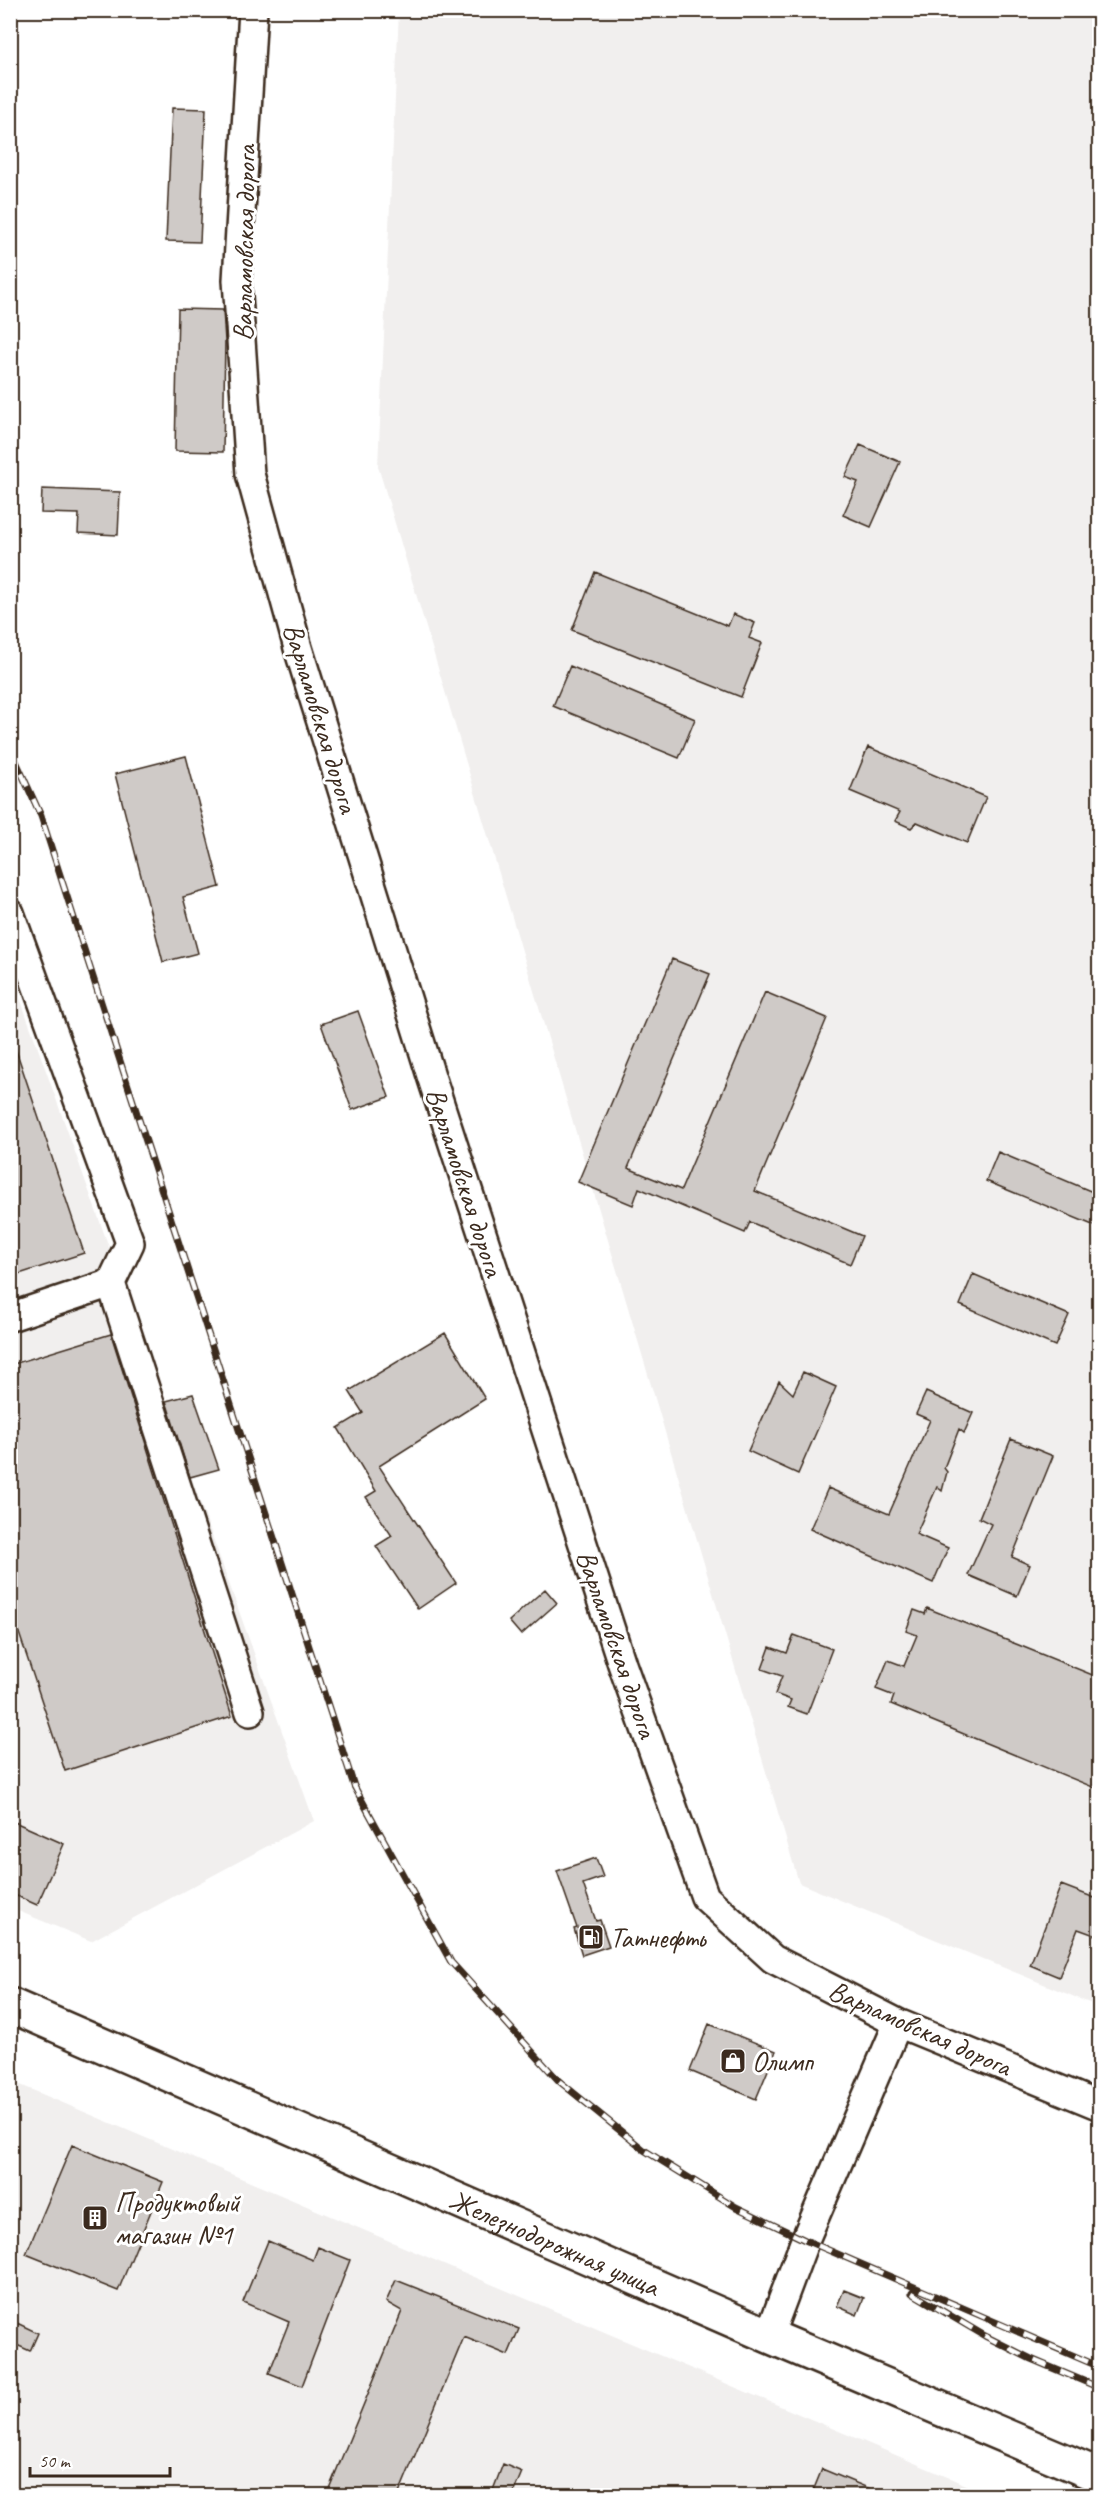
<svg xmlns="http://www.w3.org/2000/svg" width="1110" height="2506" viewBox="0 0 1110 2506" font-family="Caveat,sans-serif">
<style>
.built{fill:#f1efee}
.building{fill:#cfcac7;stroke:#3b2a1e;stroke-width:1.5}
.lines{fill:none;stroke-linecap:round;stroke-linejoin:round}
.minor-casing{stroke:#3b2a1e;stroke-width:32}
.major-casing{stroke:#3b2a1e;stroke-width:38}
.minor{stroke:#fff;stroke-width:27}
.major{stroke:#fff;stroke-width:33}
.rail-casing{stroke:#3b2a1e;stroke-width:7}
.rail{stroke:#fff;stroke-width:4.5;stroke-dasharray:14;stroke-linecap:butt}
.labels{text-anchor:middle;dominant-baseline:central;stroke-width:6;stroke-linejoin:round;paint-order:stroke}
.street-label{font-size:28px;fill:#3b2a1e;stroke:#fff}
.poi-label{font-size:28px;fill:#3b2a1e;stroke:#fff;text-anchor:start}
</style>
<rect width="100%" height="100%" fill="#fff"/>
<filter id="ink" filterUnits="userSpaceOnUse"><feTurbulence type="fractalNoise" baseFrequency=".0167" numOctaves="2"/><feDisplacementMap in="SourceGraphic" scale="12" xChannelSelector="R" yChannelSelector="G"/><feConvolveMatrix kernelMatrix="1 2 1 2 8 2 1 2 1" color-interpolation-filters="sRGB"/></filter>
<g filter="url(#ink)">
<path class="built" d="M399,11H1099V2007L799,1883L378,466Z
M10,970L314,1821L91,1941L11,1908Z
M11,2081L990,2495H11Z"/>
<path class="building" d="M172,108L206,109L200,242L166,241Z
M178,309L223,310L225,341L223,452L175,451Z
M860,445L900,462L871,527L843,515L858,482L845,477Z
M42,489L120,492L118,535L78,533L79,514L41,513Z
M595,572L728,626L733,614L755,623L749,638L762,643L741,697L572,630Z
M570,666L695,719L679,758L553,706Z
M868,747L986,797L967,843L917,822L911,828L895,821L900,812L850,791Z
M186,756L220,887L183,897L198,953L163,962L115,774Z
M672,959L710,974L628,1168L681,1190L765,992L827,1018L755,1191L862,1236L850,1264L750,1222L745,1233L639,1188L633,1205L578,1182Z
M358,1011L389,1097L352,1110L321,1024Z
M10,1041H13L84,1253L10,1277Z
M998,1152L1100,1195V1216L1095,1226L986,1181Z
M973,1274L1069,1315L1055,1346L960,1305Z
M445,1333L485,1399L379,1466L456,1583L418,1609L376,1546L392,1536L366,1497L376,1491L338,1428L363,1413L349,1391Z
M111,1334L232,1716L65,1771L10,1606V1365Z
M803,1372L836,1387L798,1474L748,1451L779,1381L793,1394Z
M926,1392L973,1413L964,1433L959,1429L944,1468L947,1472L942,1491L937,1487L916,1534L948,1548L933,1583L810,1529L828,1488L889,1514L930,1420L916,1414Z
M193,1394L219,1469L190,1477L166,1401Z
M1011,1439L1053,1456L1012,1557L1030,1565L1017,1596L968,1575L991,1524L979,1518Z
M545,1589L557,1603L521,1635L509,1621Z
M927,1608L1100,1678V1790L891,1704L894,1696L876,1689L888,1660L904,1666L917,1635L906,1631L914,1610L925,1614Z
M794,1635L832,1649L807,1714L788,1707L791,1700L775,1694L782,1676L762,1669L770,1647L787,1653Z
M10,1820L64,1844L37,1905L10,1893Z
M596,1858L603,1877L583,1884L596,1921L600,1920L609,1946L582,1955L574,1929L577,1928L557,1871Z
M1061,1885L1100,1900V1937L1078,1929L1059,1977L1030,1965Z
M709,2024L776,2051L756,2099L690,2071Z
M72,2145L163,2182L118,2291L26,2254Z
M268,2241L313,2260L318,2247L350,2260L302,2386L269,2373L289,2322L243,2302Z
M396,2280L519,2329L508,2355L464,2337L398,2496H326L402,2311L386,2302Z
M844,2290L864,2298L857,2315L837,2306Z
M17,2323L38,2333L30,2351L10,2342V2335Z
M503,2464L522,2472L512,2496L493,2490Z
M822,2469L885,2495L884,2496H811Z"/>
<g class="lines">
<g class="minor-casing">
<path id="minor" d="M253,10L237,280L250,474L298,648L432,1079L622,1664L705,1897L773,1959L898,2023L1100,2106
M10,913L130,1243L111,1283L250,1712
M10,1317L111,1283
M769,2336L805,2240L898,2023"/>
</g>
<g class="major-casing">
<g id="major">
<path id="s1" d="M10,2005L769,2336L1100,2476"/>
</g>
</g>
<use href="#minor" class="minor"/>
<use href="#major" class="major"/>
<g class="rail-casing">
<path id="rail" d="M10,748L41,816L354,1786L451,1962L559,2081L644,2150L736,2207L805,2240L1100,2367
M912,2293L985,2336L1031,2359L1100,2388"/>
</g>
<use href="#rail" class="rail"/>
</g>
</g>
<defs>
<g id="fuel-square" transform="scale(1.35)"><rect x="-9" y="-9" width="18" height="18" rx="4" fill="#3b2a1e" stroke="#fff"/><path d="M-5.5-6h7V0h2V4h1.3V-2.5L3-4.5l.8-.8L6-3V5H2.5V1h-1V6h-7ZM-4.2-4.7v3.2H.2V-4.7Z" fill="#fff"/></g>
<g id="shop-square" transform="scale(1.35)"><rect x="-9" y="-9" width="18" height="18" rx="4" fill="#3b2a1e" stroke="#fff"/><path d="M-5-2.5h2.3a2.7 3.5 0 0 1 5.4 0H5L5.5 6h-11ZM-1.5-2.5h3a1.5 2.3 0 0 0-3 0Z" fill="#fff"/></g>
<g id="building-square" transform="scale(1.35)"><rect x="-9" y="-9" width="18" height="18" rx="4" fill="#3b2a1e" stroke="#fff"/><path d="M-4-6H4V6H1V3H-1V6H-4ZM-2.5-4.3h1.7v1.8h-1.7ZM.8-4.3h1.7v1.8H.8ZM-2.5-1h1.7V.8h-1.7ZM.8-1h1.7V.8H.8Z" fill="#fff"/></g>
</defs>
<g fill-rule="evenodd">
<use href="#fuel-square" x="591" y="1937"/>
<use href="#shop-square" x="733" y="2061"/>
<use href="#building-square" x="95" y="2218"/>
</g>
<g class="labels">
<g class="street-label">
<text transform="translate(244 243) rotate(-89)">Варламовская дорога</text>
<text transform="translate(321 718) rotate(73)">Варламовская дорога</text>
<text transform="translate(465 1182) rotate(72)">Варламовская дорога</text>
<text transform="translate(617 1644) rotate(71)">Варламовская дорога</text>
<text transform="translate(920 2028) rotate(24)">Варламовская дорога</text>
<text stroke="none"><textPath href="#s1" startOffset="594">Железнодорожная улица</textPath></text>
</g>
<g class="poi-label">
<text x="610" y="1937">Татнефть</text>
<text x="752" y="2061">Олимп</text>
<text x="115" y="2202">Продуктовый<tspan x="115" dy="32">магазин №1</tspan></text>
</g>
</g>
<rect width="1110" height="2506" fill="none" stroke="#fff" stroke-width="36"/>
<rect x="18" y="18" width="1074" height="2470" fill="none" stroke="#3b2a1e" stroke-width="2" filter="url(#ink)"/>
<path d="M30 2467v9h140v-9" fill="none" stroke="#3b2a1e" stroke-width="3"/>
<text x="39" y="2467" font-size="18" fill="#3b2a1e" stroke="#ffffff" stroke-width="4.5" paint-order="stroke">50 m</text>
</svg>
